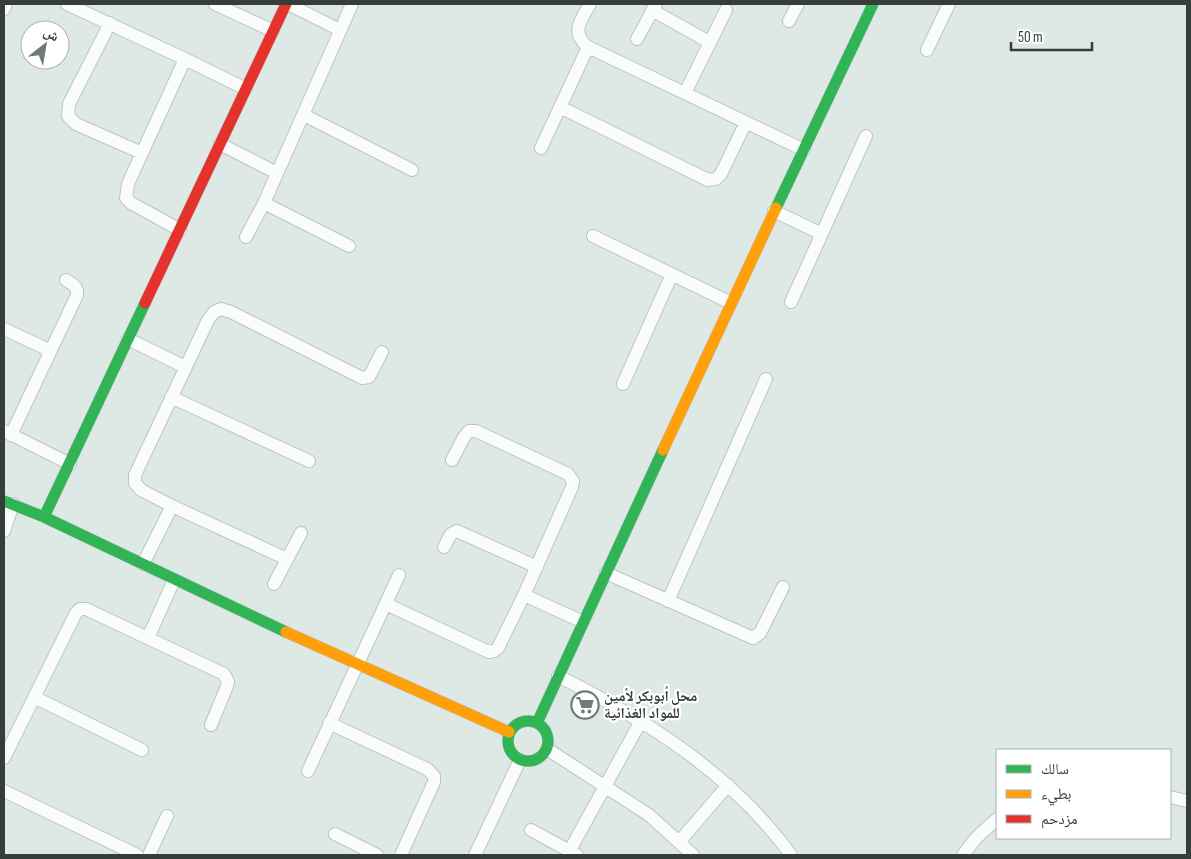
<svg xmlns="http://www.w3.org/2000/svg" width="1191" height="859" viewBox="0 0 1191 859" font-family="'Sofia Sans Condensed','Noto Naskh Arabic',sans-serif">
<style>
.lines{fill:none;stroke-linecap:round;stroke-linejoin:round}
.street-casing{stroke:#bcc4c3;stroke-width:14}
.fast-casing{stroke:#bcc4c3;stroke-width:12}
.slow-casing{stroke:#bcc4c3;stroke-width:12}
.jam-casing{stroke:#bcc4c3;stroke-width:12}
.street{stroke:#fafcfb;stroke-width:12}
.fast{stroke:#30b455;stroke-width:11}
.slow{stroke:#ff9f0a;stroke-width:11}
.jam{stroke:#e5322d;stroke-width:11}
.labels{text-anchor:middle;dominant-baseline:central;stroke-width:4.5;stroke-linejoin:round;paint-order:stroke}
.poi-label{font-size:15px;font-weight:bold;fill:#353e3c;stroke:#fff;text-anchor:start}
</style>
<rect width="100%" height="100%" fill="#dee9e6"/>
<g class="lines">
<g class="street-casing">
<path id="street" d="M67,4L185,59L246,89
M215,4L273,31
M288,4L340,30
M590,4C581,20 570,32 588,47L804,150
M4,9L6,4
M652,10L709,42
M789,21L798,4
M110,23L69,104L68,116L76,124L142,153L185,59
M637,39L656,4
M927,50L949,4
M685,93L726,10
M560,107L708,180L716,179L721,174L746,122
M304,115L412,170
M220,144L277,173
M541,148L588,47
M142,153L128,184L126,198L131,203L180,230
M264,203L349,246
M774,211L822,234
M593,236L731,303
M246,237L264,203L352,4
M791,302L866,136
M4,329L49,350
M128,339L185,367
M623,384L672,274
M171,397L309,461
M4,431L70,464
M11,435L77,295C78,286 72,284 66,280
M4,531L13,504
M444,547L451,534L457,531L537,567
M287,559L172,506L141,490L135,483V475L208,320L214,312L221,309L231,312L362,378L369,377L382,352
M143,564L172,506
M606,573L753,638L760,633L783,587
M274,584L301,533
M524,595L583,622
M668,601L766,379
M386,604L489,652L494,651L498,648L524,595L572,487L573,481L568,474L476,431H469L464,437L452,460
M148,638L174,580
M558,676C647,720 732,774 791,855
M34,697L142,750
M329,723L427,769L434,776V782L401,855
M547,749L649,815L693,855
M4,758L76,613L80,609H86L224,674L228,682L227,686L211,725
M308,771L399,575
M4,791L137,855
M1170,797L1187,801
M531,830L577,855
M335,834L377,855
M679,842L728,785
M570,850L641,721
M149,855L167,816
M475,855L520,760
M963,855L976,838L997,819"/>
</g>
<g class="fast-casing">
<path id="fast" d="M776,208L873,4
M4,501L44,517L286,632
M44,517L145,303
M508 741a20 20 0 1 1 40 0a20 20 0 1 1-40 0Z
M537,723L663,450"/>
</g>
<g class="slow-casing">
<path id="slow" d="M663,450L776,208
M286,632L509,732"/>
</g>
<g class="jam-casing">
<path id="jam" d="M145,303L286,4"/>
</g>
<use href="#street" class="street"/>
<use href="#fast" class="fast"/>
<use href="#slow" class="slow"/>
<use href="#jam" class="jam"/>
</g>
<defs>
<g id="supermarket-ring" transform="scale(1.4375)"><circle r="9.5" fill="#fff" stroke="#707a78" stroke-width="1.5"/><path d="M-6-5.5h2.5l.6 2H6L4.5 2H-2.5L-4.4-4H-6ZM-1.5 3.2a1.3 1.3 0 1 0 .1 0ZM3 3.2a1.3 1.3 0 1 0 .1 0Z" fill="#707a78"/></g>
</defs>
<g fill-rule="evenodd">
<use href="#supermarket-ring" x="585" y="705"/>
</g>
<g class="labels">
<g class="poi-label">
<text x="604" y="696">محل أبوبكر لأمين<tspan x="604" dy="17">للمواد الغذائية</tspan></text>
</g>
</g>
<rect width="1191" height="859" fill="none" stroke="#353e3c" stroke-width="10"/>
<rect x="996" y="749" width="175" height="90" fill="#ffffff" stroke="#aeb2b1"/>
<rect x="1006" y="765" width="25" height="8" fill="#30b455" stroke="#aeb2b1"/>
<text x="1041" y="774" font-size="15" fill="#353e3c">سالك</text>
<rect x="1006" y="790" width="25" height="8" fill="#ff9f0a" stroke="#aeb2b1"/>
<text x="1041" y="799" font-size="15" fill="#353e3c">بطيء</text>
<rect x="1006" y="815" width="25" height="8" fill="#e5322d" stroke="#aeb2b1"/>
<text x="1041" y="824" font-size="15" fill="#353e3c">مزدحم</text>
<g transform="translate(45 45) rotate(31)"><circle r="24" fill="#ffffff" stroke="#aeb2b1"/>
<path d="M0-4L9 19L0 12L-9 19Z" fill="#707a78"/>
<text y="-8" font-size="14" font-weight="bold" text-anchor="middle" fill="#353e3c">ش</text>
</g>
<path d="M1011 42v8h81v-8" fill="none" stroke="#353e3c" stroke-width="2.5"/>
<text x="1018" y="42" font-size="15" fill="#353e3c" stroke="#ffffff" stroke-width="4" paint-order="stroke">50 m</text>
</svg>
